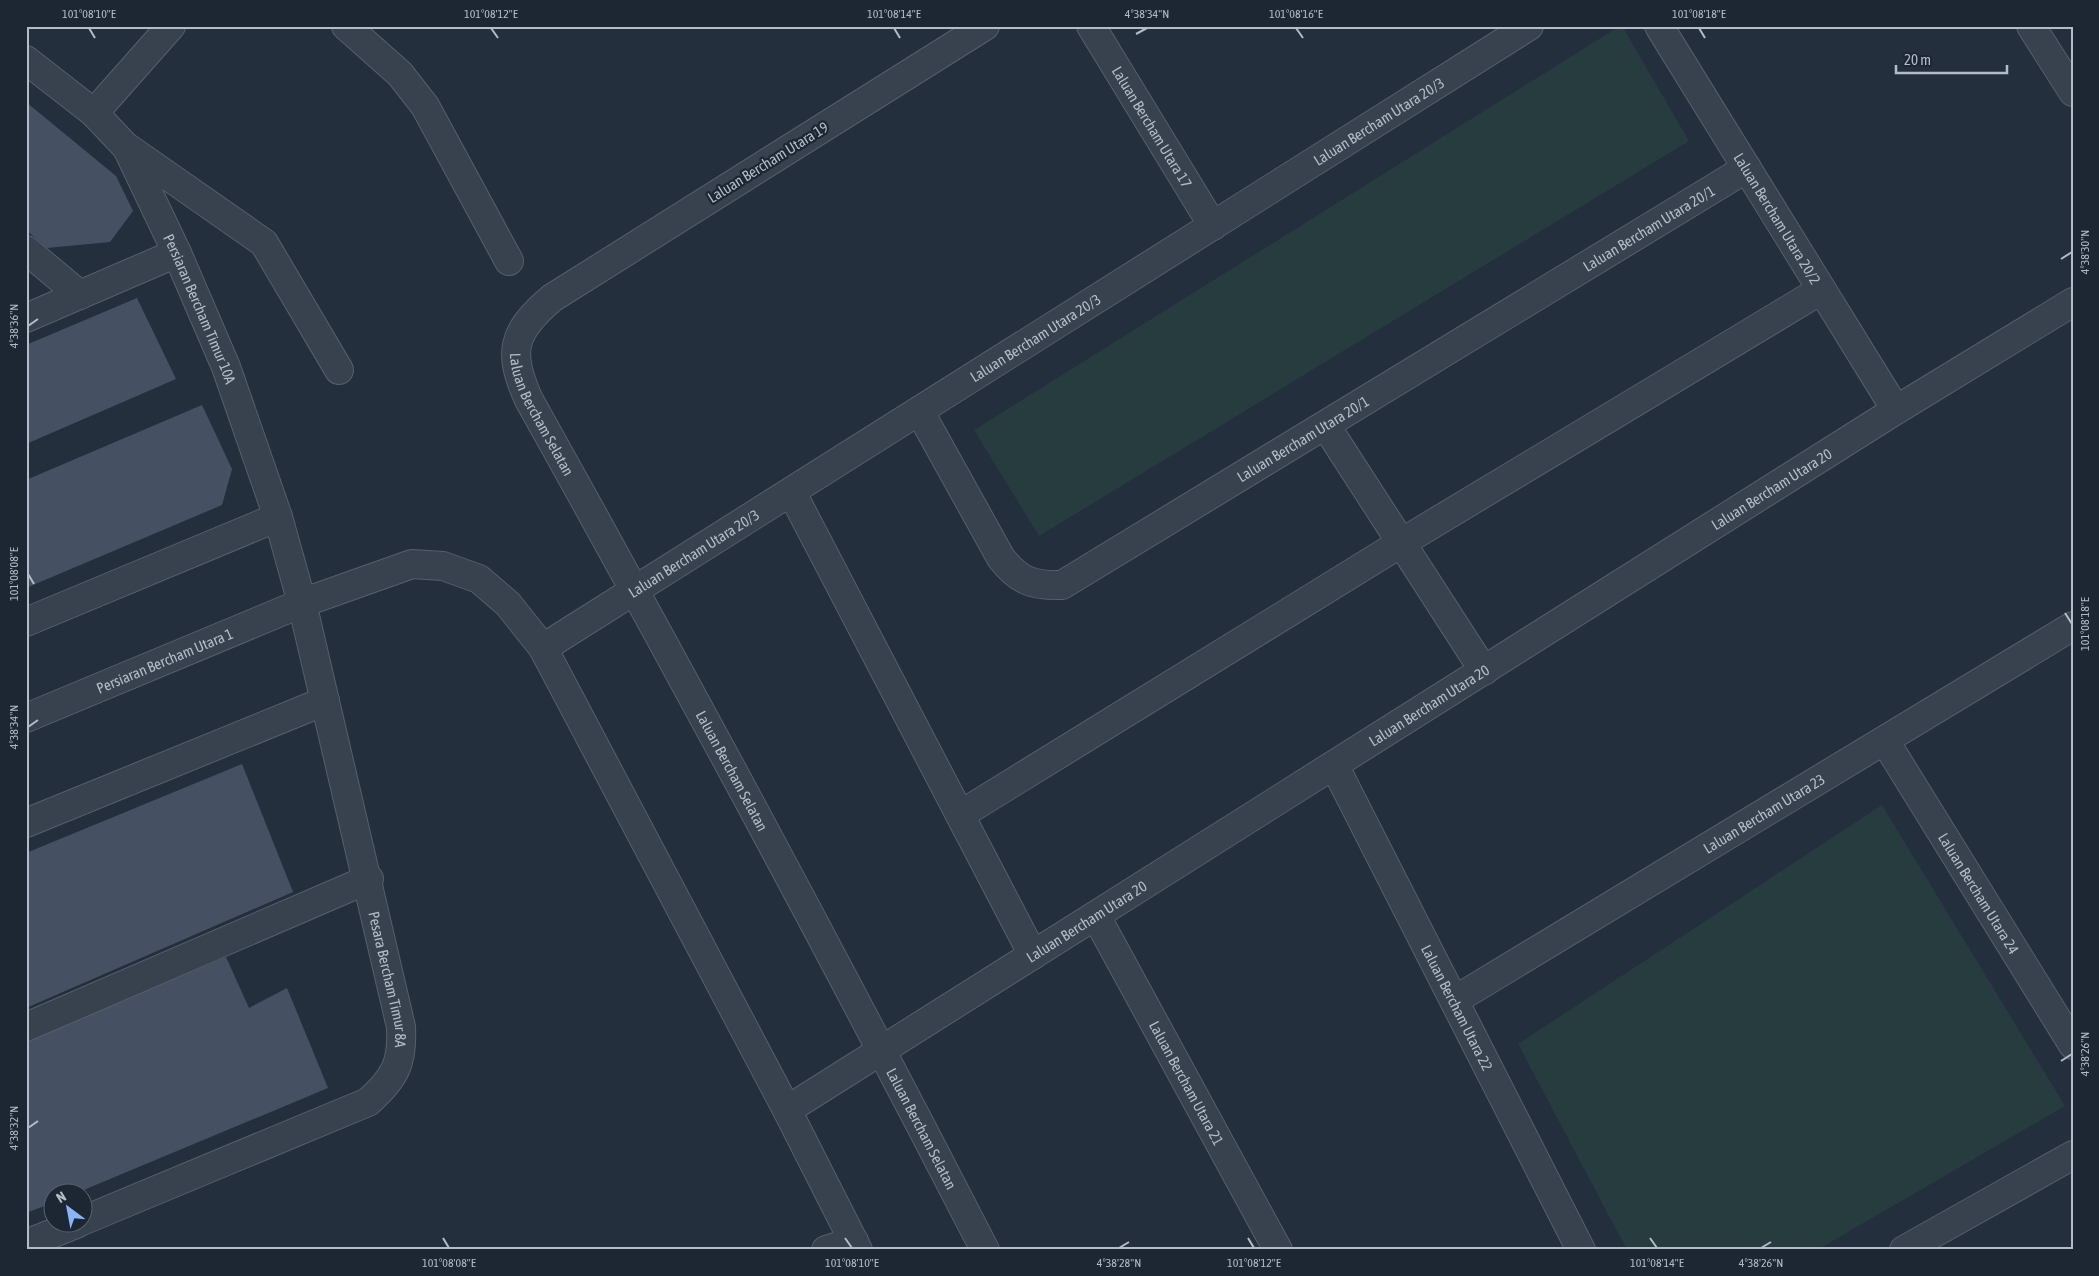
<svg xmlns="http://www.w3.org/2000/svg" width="2099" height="1276" viewBox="0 0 2099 1276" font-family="'Asap Condensed',sans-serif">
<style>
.green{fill:#263c3f}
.building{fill:#455162}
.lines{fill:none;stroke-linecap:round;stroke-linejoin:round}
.minor-casing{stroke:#565f6c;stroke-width:30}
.minor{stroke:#38414e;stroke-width:28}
.ticks{fill:none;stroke:#b4bcc9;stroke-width:2}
.labels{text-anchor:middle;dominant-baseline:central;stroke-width:4.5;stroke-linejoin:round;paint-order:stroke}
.street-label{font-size:15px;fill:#b4bcc9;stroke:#1d2633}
.neatline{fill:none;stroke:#b4bcc9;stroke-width:2}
.ticks-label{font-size:12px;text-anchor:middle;fill:#b4bcc9}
</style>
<rect width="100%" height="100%" fill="#242f3e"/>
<path class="green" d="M1620,26H1622L1689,141L1039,536L974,430Z
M1882,805L2065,1106L1817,1250H1627L1518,1044Z"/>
<path class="building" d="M26,102L116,176L133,211L110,242L47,248L26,230Z
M137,298L176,379L26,444V345Z
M202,405L232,469L222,505L26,588V480Z
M242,764L293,892L26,1008V853Z
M226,957L249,1008L287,988L328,1088L74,1194H52V1203L26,1213V1042Z"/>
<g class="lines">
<g class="minor-casing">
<g id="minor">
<path d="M346,26L400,74L425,106L509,261"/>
<path id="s1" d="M985,26L552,298C512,332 507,352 529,400C686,681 838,964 985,1250"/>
<path id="s2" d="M1091,26L1213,226"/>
<path id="s3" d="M1659,26L1896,410"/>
<path d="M2031,26L2073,92"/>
<path id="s4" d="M26,60L94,113L127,148L177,253L226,367L278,517L302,603L401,1027C403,1063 395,1078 368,1102L82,1221"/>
<path d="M94,113L171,26"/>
<path d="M128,148L264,243L339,370"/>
<path d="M26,250L80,295"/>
<path d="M26,318L177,253"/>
<path id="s5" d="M920,412L1001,558C1019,581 1033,586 1062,585L1747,168"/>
<path d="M1326,426L1484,671"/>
<path d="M792,493L1033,955"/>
<path d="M26,622L278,517"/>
<path id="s6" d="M543,648L1529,26"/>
<path id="s7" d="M26,718L302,603L412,564L443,566L479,579L508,604L543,648L787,1110L858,1250"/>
<path id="s8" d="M1885,741L2073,1045"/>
<path id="s9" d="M1334,765L1581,1250"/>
<path d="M960,815L1401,543L1821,290"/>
<path d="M26,823L325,701"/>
<path id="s10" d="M1096,916L1278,1250"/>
<path id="s11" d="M1455,1000L2073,626"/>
<path d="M26,1027L369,879"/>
<path id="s12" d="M787,1110L1896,410L2073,302"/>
<path d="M26,1244L76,1224"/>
<path d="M826,1250L854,1241"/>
<path d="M1904,1250L2073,1155"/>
</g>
</g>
<use href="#minor" class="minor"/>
</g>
<path class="ticks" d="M89,28L95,38M491,28L498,38M894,28L900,38M1296,28L1303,38M1699,28L1705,38M1136,34L1147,28M2061,259L2072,252M28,326L38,319M28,574L34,584M2065,613L2072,624M28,727L38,720M2061,1061L2072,1054M28,1128L38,1121M443,1238L449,1248M845,1238L852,1248M1248,1238L1254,1248M1650,1238L1657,1248M1119,1248L1129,1242M1761,1248L1771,1242"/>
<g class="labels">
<g class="street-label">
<text stroke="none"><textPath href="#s6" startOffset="988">Laluan Bercham Utara 20/3</textPath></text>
<text stroke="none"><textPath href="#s2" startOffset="118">Laluan Bercham Utara 17</textPath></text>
<text transform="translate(768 162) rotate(-32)">Laluan Bercham Utara 19</text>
<text stroke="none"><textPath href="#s3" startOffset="226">Laluan Bercham Utara 20/2</textPath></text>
<text stroke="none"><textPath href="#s5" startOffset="924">Laluan Bercham Utara 20/1</textPath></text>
<text stroke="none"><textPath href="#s4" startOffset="311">Persiaran Bercham Timur 10A</textPath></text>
<text stroke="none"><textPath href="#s6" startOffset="582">Laluan Bercham Utara 20/3</textPath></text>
<text stroke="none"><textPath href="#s1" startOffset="646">Laluan Bercham Selatan</textPath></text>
<text stroke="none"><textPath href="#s5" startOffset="519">Laluan Bercham Utara 20/1</textPath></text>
<text stroke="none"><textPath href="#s12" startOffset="1164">Laluan Bercham Utara 20</textPath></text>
<text stroke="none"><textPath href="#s6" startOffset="178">Laluan Bercham Utara 20/3</textPath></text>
<text stroke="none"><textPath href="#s7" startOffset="150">Persiaran Bercham Utara 1</textPath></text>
<text stroke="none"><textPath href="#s12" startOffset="759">Laluan Bercham Utara 20</textPath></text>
<text stroke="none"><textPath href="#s1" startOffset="1051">Laluan Bercham Selatan</textPath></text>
<text stroke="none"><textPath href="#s11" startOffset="361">Laluan Bercham Utara 23</textPath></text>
<text stroke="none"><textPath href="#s8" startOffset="179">Laluan Bercham Utara 24</textPath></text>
<text stroke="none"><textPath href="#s12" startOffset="354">Laluan Bercham Utara 20</textPath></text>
<text stroke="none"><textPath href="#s4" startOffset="1009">Pesara Bercham Timur 8A</textPath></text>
<text stroke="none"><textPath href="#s9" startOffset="272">Laluan Bercham Utara 22</textPath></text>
<text stroke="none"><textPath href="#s10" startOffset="190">Laluan Bercham Utara 21</textPath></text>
<text stroke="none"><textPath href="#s1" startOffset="1456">Laluan Bercham Selatan</textPath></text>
</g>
</g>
<rect width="2099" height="1276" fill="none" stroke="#1d2633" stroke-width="55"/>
<g transform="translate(68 1208) rotate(328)"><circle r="24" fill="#1d2633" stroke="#59626f"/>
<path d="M0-4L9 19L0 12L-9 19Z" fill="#8ab4f8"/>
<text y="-8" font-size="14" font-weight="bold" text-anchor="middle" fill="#b4bcc9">N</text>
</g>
<path d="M1896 65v8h111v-8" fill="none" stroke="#b4bcc9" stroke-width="2.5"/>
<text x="1904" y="65" font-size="15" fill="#b4bcc9" stroke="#1d2633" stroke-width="4" paint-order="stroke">20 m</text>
<rect x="28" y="28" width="2044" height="1220" class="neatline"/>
<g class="ticks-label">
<text x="89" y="18">101°08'10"E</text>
<text x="491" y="18">101°08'12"E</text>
<text x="894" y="18">101°08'14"E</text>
<text x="1147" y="18">4°38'34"N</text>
<text x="1296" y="18">101°08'16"E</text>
<text x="1699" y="18">101°08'18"E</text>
<text transform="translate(2085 252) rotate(-90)" y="4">4°38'30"N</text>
<text transform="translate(14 326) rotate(-90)" y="4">4°38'36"N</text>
<text transform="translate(14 574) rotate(-90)" y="4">101°08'08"E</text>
<text transform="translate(2085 624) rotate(-90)" y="4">101°08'18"E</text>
<text transform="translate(14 727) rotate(-90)" y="4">4°38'34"N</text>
<text transform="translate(2085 1054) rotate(-90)" y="4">4°38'26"N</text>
<text transform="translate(14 1128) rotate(-90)" y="4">4°38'32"N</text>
<text x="449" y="1267">101°08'08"E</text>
<text x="852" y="1267">101°08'10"E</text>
<text x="1119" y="1267">4°38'28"N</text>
<text x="1254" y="1267">101°08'12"E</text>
<text x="1657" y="1267">101°08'14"E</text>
<text x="1761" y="1267">4°38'26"N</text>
</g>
</svg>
